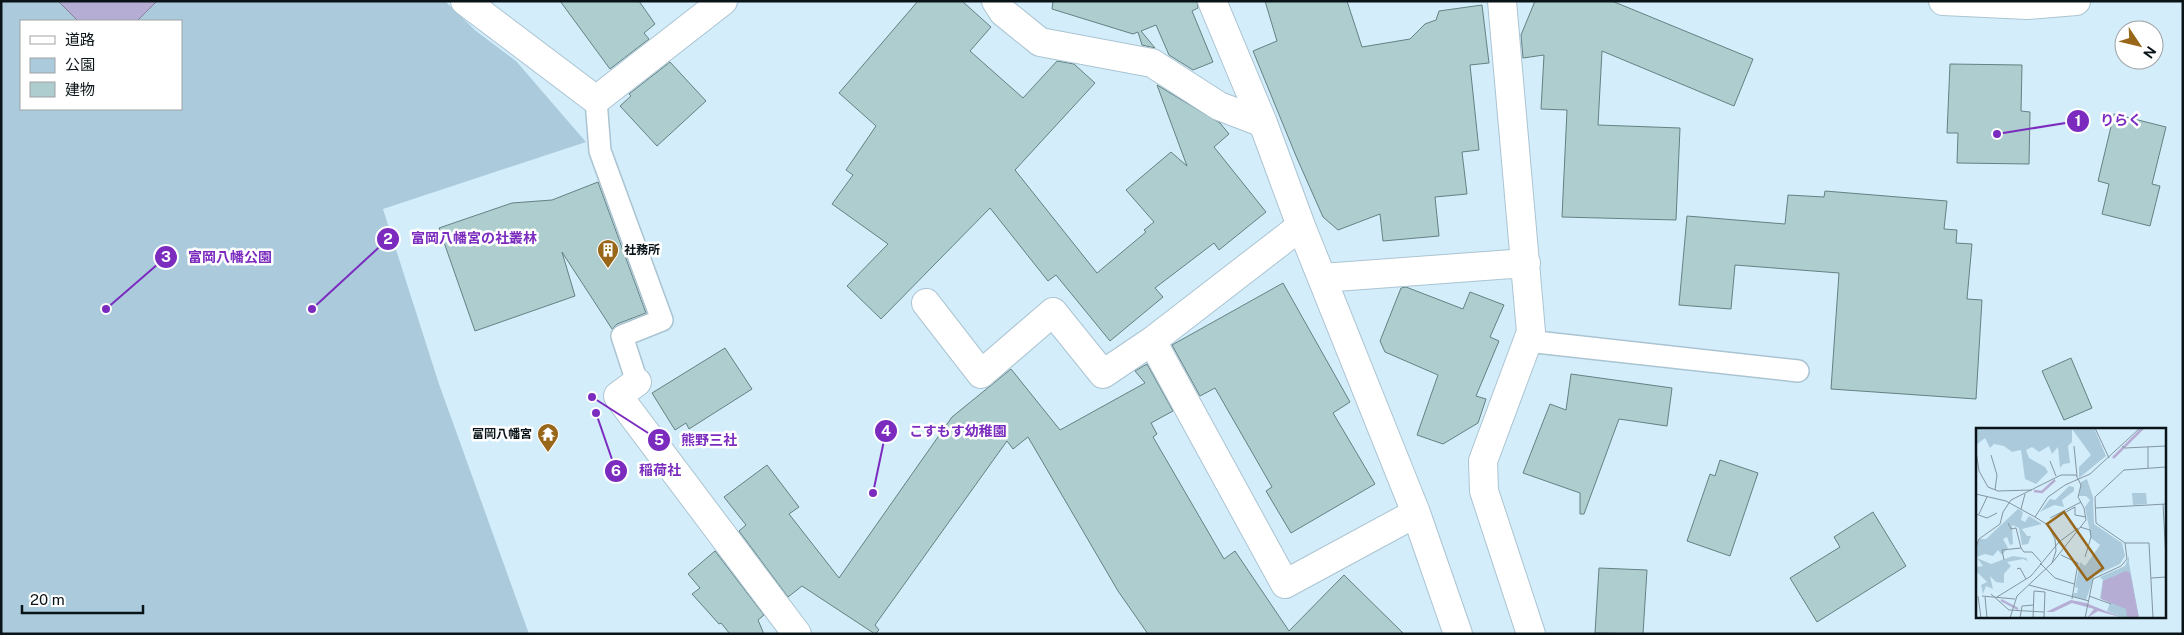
<svg xmlns="http://www.w3.org/2000/svg" width="2184" height="635" viewBox="0 0 2184 635" font-family="'Public Sans','Noto Sans JP',sans-serif">
<style>
.green{fill:#abcbdd;fill-rule:evenodd}
.water{fill:#b5add3;stroke:#827f9b}
.building{fill:#adcdce;stroke:#648183}
.lines{fill:none;stroke-linecap:round;stroke-linejoin:round}
.lane-casing{stroke:#abc4d2;stroke-width:24}
.street-casing{stroke:#abc4d2;stroke-width:30}
.highway-casing{stroke:#abc4d2;stroke-width:30}
.lane{stroke:#fff;stroke-width:21}
.street{stroke:#fff;stroke-width:28}
.highway{stroke:#fff;stroke-width:28}
.labels{text-anchor:middle;dominant-baseline:central;stroke-width:5;stroke-linejoin:round;paint-order:stroke}
.poi-label{font-size:12px;font-weight:bold;fill:#0a1418;stroke:#fff;text-anchor:start}
.inset-river{fill:none;stroke:#b5add3;stroke-width:2.5}
.inset-road{fill:none;stroke:#8396a0;stroke-width:1}
.view{fill:#98671a;fill-opacity:0.15;stroke:#98671a;stroke-width:2.5}
.inset-edge{fill:none;stroke:#0a1418;stroke-width:2.5}
.leader{fill:none;stroke:#7b2cbf;stroke-width:2}
.callout-dot{fill:#7b2cbf;stroke:#fff;stroke-width:2}
.mark-label{font-size:15px;text-anchor:middle;font-weight:bold;fill:#fff}
.callout-label{font-size:14px;text-anchor:middle;font-weight:bold;fill:#7b2cbf;stroke:#fff;stroke-width:5;stroke-linejoin:round;paint-order:stroke}
</style>
<rect width="100%" height="100%" fill="#d3edfb"/>
<path class="green" d="M1,1H445L476,31L516,61L586,142L383,209L439,384L529,634H1ZM21,21H181V109H21Z"/>
<path class="water" d="M58,1H157L137,21H78Z"/>
<path class="building" d="M560,1H639L655,24L644,33L649,39L610,69Z
M918,1H962L991,27L970,51L1023,98L1057,61L1074,64L1095,83L1015,170L1097,273L1146,232L1144,230L1154,222L1126,190L1171,152L1187,166L1157,85L1220,123L1229,134L1214,147L1266,212L1219,250L1214,243L1155,288L1163,297L1110,341L1056,275L1048,281L990,208L881,319L847,286L888,244L832,204L853,175L846,170L876,126L839,93Z
M1053,1H1197L1198,8L1192,11L1213,62L1193,70L1169,55L1156,25L1141,31L1155,48L1142,45L1138,32L1133,34L1052,9Z
M1265,1H1347L1362,47L1410,39L1425,24L1436,20L1439,11L1482,5L1489,63L1470,65L1479,150L1462,152L1467,194L1435,197L1439,236L1383,241L1380,214L1338,230L1323,217L1296,156L1253,51L1277,41Z
M1535,1H1612L1753,59L1734,106L1602,51L1598,125L1680,128L1676,220L1562,217L1567,110L1541,109L1544,55L1523,58L1521,35Z
M670,62L706,101L657,146L620,106L631,96L629,94Z
M1950,64L2022,65L2021,111L2030,112L2029,164L1957,163L1958,133H1947Z
M2114,114L2166,127L2152,184L2160,186L2150,226L2102,214L2109,184L2098,181Z
M598,182L646,313L617,324L612,329L562,252L575,296L475,331L439,228L512,203L552,200Z
M1825,191L1947,201L1944,229L1957,230L1956,243L1972,244L1967,299L1982,300L1976,399L1831,389L1839,273L1735,265L1731,309L1679,305L1687,216L1785,224L1788,195L1824,197Z
M1283,283L1350,402L1333,413L1375,484L1291,533L1266,491L1272,487L1215,388L1200,396L1172,345Z
M1406,287L1463,309L1470,292L1504,305L1490,337L1499,341L1476,396L1486,399L1478,423L1443,444L1417,435L1438,375L1385,352L1380,341L1401,288Z
M725,348L752,389L689,429L686,423L675,430L652,393Z
M2071,358L2092,408L2064,420L2042,371Z
M1147,364L1173,411L1151,423L1157,434L1153,437L1224,559L1235,551L1289,631L1344,575L1404,634H1148L1118,591L1028,437L1013,449L1007,441L875,625L879,630L875,634L802,586L788,597L739,531L746,525L724,497L767,465L799,507L789,514L839,578L952,417L1011,369L1060,430L1145,383L1135,371Z
M1571,374L1672,388L1667,426L1619,419L1584,514H1580V493L1523,473L1550,404L1566,410Z
M1720,460L1758,473L1730,556L1687,541L1710,474L1715,476Z
M1873,512L1906,566L1817,622L1790,578L1840,547L1834,537Z
M715,551L764,615L758,620L764,634H730L721,623L719,624L692,594L700,588L688,574Z
M1599,568L1647,570L1643,634L1595,633Z"/>
<g class="lines">
<g class="lane-casing">
<path id="lane" d="M596,100L600,151L662,320L622,336L637,382
M1527,341L1798,371"/>
</g>
<g class="street-casing">
<path id="street" d="M465,1L596,100L723,1
M996,1L1003,12L1040,42L1152,63L1219,106L1263,123
M1212,1L1263,123L1301,226L1416,513L1458,634
M1502,1L1531,332L1483,461L1484,491L1531,634
M1322,278L1526,263
M926,303L981,374L1053,312L1103,374L1152,341L1301,226
M1152,341L1285,584L1416,513
M637,382L618,396L797,634"/>
</g>
<g class="highway-casing">
<path id="highway" d="M1943,1L2027,5L2076,1"/>
</g>
<use href="#lane" class="lane"/>
<use href="#street" class="street"/>
<use href="#highway" class="highway"/>
</g>
<defs>
<g id="building-pin" transform="scale(1.125)"><path d="M0 17L-7.5 6A9.5 9.5 0 1 1 7.5 6Z" fill="#98671a" stroke="#fff"/><path d="M-4-6H4V6H1V3H-1V6H-4ZM-2.5-4.3h1.7v1.8h-1.7ZM.8-4.3h1.7v1.8H.8ZM-2.5-1h1.7V.8h-1.7ZM.8-1h1.7V.8H.8Z" fill="#fff"/></g>
<g id="temple-pin" transform="scale(1.125)"><path d="M0 17L-7.5 6A9.5 9.5 0 1 1 7.5 6Z" fill="#98671a" stroke="#fff"/><path d="M0-6L5-2H3V0L6.5 2.5H4V6H1.5V3h-3V6H-4V2.5H-6.5L-3 0V-2H-5Z" fill="#fff"/></g>
</defs>
<g fill-rule="evenodd">
<use href="#building-pin" x="608" y="250"/>
<use href="#temple-pin" x="548" y="434"/>
</g>
<g class="labels">
<g class="poi-label">
<text x="624" y="250">社務所</text>
<text x="532" y="434" text-anchor="end">富岡八幡宮</text>
</g>
</g>
<g transform="translate(1976 428)">
<rect width="190" height="190" fill="#d3edfb"/>
<path d="M0,0H118L130,28L103,50V39L115,27L96,1V14L92,18L94,35L87,36L84,40L82,19L76,26L73,18L63,24L56,19L50,22L53,30L69,39L72,44L60,56L49,51L45,22L36,24L28,18L18,16L14,20L9,10L0,17ZM111,51L117,69L118,96L146,115L149,128L144,136L118,148L110,172L97,169L98,165H101L102,160L99,159L104,134L109,138L124,117L115,110L109,79L114,72L110,68H103L105,54ZM93,58L98,59V63L86,72L88,79L78,77L64,84L74,71L79,72ZM156,65H170L171,76L157,77ZM42,81L47,84L45,92L49,94L53,88L66,96L46,101L51,108H55L52,116L46,117L43,100L36,97L37,116L34,117L31,109L27,111L32,120L26,127L22,122L17,128L9,126L1,129L0,116L4,111H10ZM37,128L50,130L52,133L47,131L31,134L35,138L28,146V155L20,154L14,148L17,161L10,158L7,166L5,157L11,154L0,143V139L7,138L1,130L15,136ZM153,128V135L163,190H147L131,183L134,175L124,170L127,152L124,149L149,138Z" fill="#abcbdd"/>
<path d="M150,143L154,145L163,190H151L150,181L125,171L127,153ZM95,172L110,175L147,190L122,183L111,190L118,181L96,175L77,184H70Z" fill="#b5add3"/>
<path class="inset-river" d="M137,30L167,0M58,63L66,64L79,52M25,172L42,181"/>
<path class="inset-road" d="M119,0L133,30M98,18L101,48M146,18L149,20L190,18M172,19V40M0,23L3,43L12,59L22,63L56,62M15,27L21,47L19,62M74,33L80,48M0,66L30,73L59,89L72,97L79,111L80,123L76,135L41,168L34,190M187,76L190,132M119,80L190,76M45,81L49,66M90,84L99,79V87L110,89M0,86L11,90L21,85M3,86L11,69M59,89L72,69L89,57L114,46L164,0M74,90L105,74M32,95L35,101L40,100L45,120M104,99L114,102L115,109L109,129M149,115H173L177,190M0,119L3,111L24,96L27,84L35,72L85,47H100L105,57L102,69L108,80L110,92L76,135M85,127L102,135L96,171M28,132L26,122L45,120L48,124H56L65,134M64,135L79,150L98,156M41,141L44,140L50,151M175,150L190,149M53,157L113,173M58,163L69,164L68,190M15,166L33,182L68,184M2,168L5,190M6,168L39,171M113,168L135,176M9,169L11,190M21,169L55,148L83,114L102,100M44,190L46,178L58,177M57,190L58,163M109,190L117,151L145,138L151,131L149,115L120,95L119,69L148,42L190,39"/>
<path class="view" d="M88,84L127,140L111,152L71,96Z"/>
<rect width="190" height="190" class="inset-edge"/>
</g>
<path class="leader" d="M1997 134L2078 121M312 309L388 239M106 309L166 257M873 493L886 431M592 397L659 440M596 413L616 471"/>
<g class="callout-dot">
<circle cx="1997" cy="134" r="5"/>
<circle cx="312" cy="309" r="5"/>
<circle cx="106" cy="309" r="5"/>
<circle cx="873" cy="493" r="5"/>
<circle cx="592" cy="397" r="5"/>
<circle cx="596" cy="413" r="5"/>
<circle cx="2078" cy="121" r="12"/>
<circle cx="388" cy="239" r="12"/>
<circle cx="166" cy="257" r="12"/>
<circle cx="886" cy="431" r="12"/>
<circle cx="659" cy="440" r="12"/>
<circle cx="616" cy="471" r="12"/>
</g>
<g class="mark-label">
<text x="2078" y="126">1</text>
<text x="388" y="244">2</text>
<text x="166" y="262">3</text>
<text x="886" y="436">4</text>
<text x="659" y="445">5</text>
<text x="616" y="476">6</text>
</g>
<g class="callout-label">
<text x="2121" y="125">りらく</text>
<text x="474" y="243">富岡八幡宮の社叢林</text>
<text x="230" y="262">富岡八幡公園</text>
<text x="958" y="436">こすもす幼稚園</text>
<text x="709" y="445">熊野三社</text>
<text x="660" y="475">稲荷社</text>
</g>
<rect width="2184" height="635" fill="none" stroke="#0a1418" stroke-width="5"/>
<rect x="20" y="20" width="162" height="90" fill="#ffffff" stroke="#9da1a3"/>
<rect x="30" y="36" width="25" height="8" fill="#ffffff" stroke="#9da1a3"/>
<text x="65" y="45" font-size="15" fill="#0a1418">道路</text>
<rect x="30" y="58" width="25" height="15" fill="#abcbdd" stroke="#9da1a3"/>
<text x="65" y="70" font-size="15" fill="#0a1418">公園</text>
<rect x="30" y="82" width="25" height="15" fill="#adcdce" stroke="#9da1a3"/>
<text x="65" y="95" font-size="15" fill="#0a1418">建物</text>
<g transform="translate(2139 45) rotate(125)"><circle r="24" fill="#ffffff" stroke="#9da1a3"/>
<path d="M0-4L9 19L0 12L-9 19Z" fill="#98671a"/>
<text y="-8" font-size="14" font-weight="bold" text-anchor="middle" fill="#0a1418">N</text>
</g>
<path d="M22 605v8h121v-8" fill="none" stroke="#0a1418" stroke-width="2.5"/>
<text x="30" y="605" font-size="15" fill="#0a1418" stroke="#ffffff" stroke-width="4" paint-order="stroke">20 m</text>
</svg>
